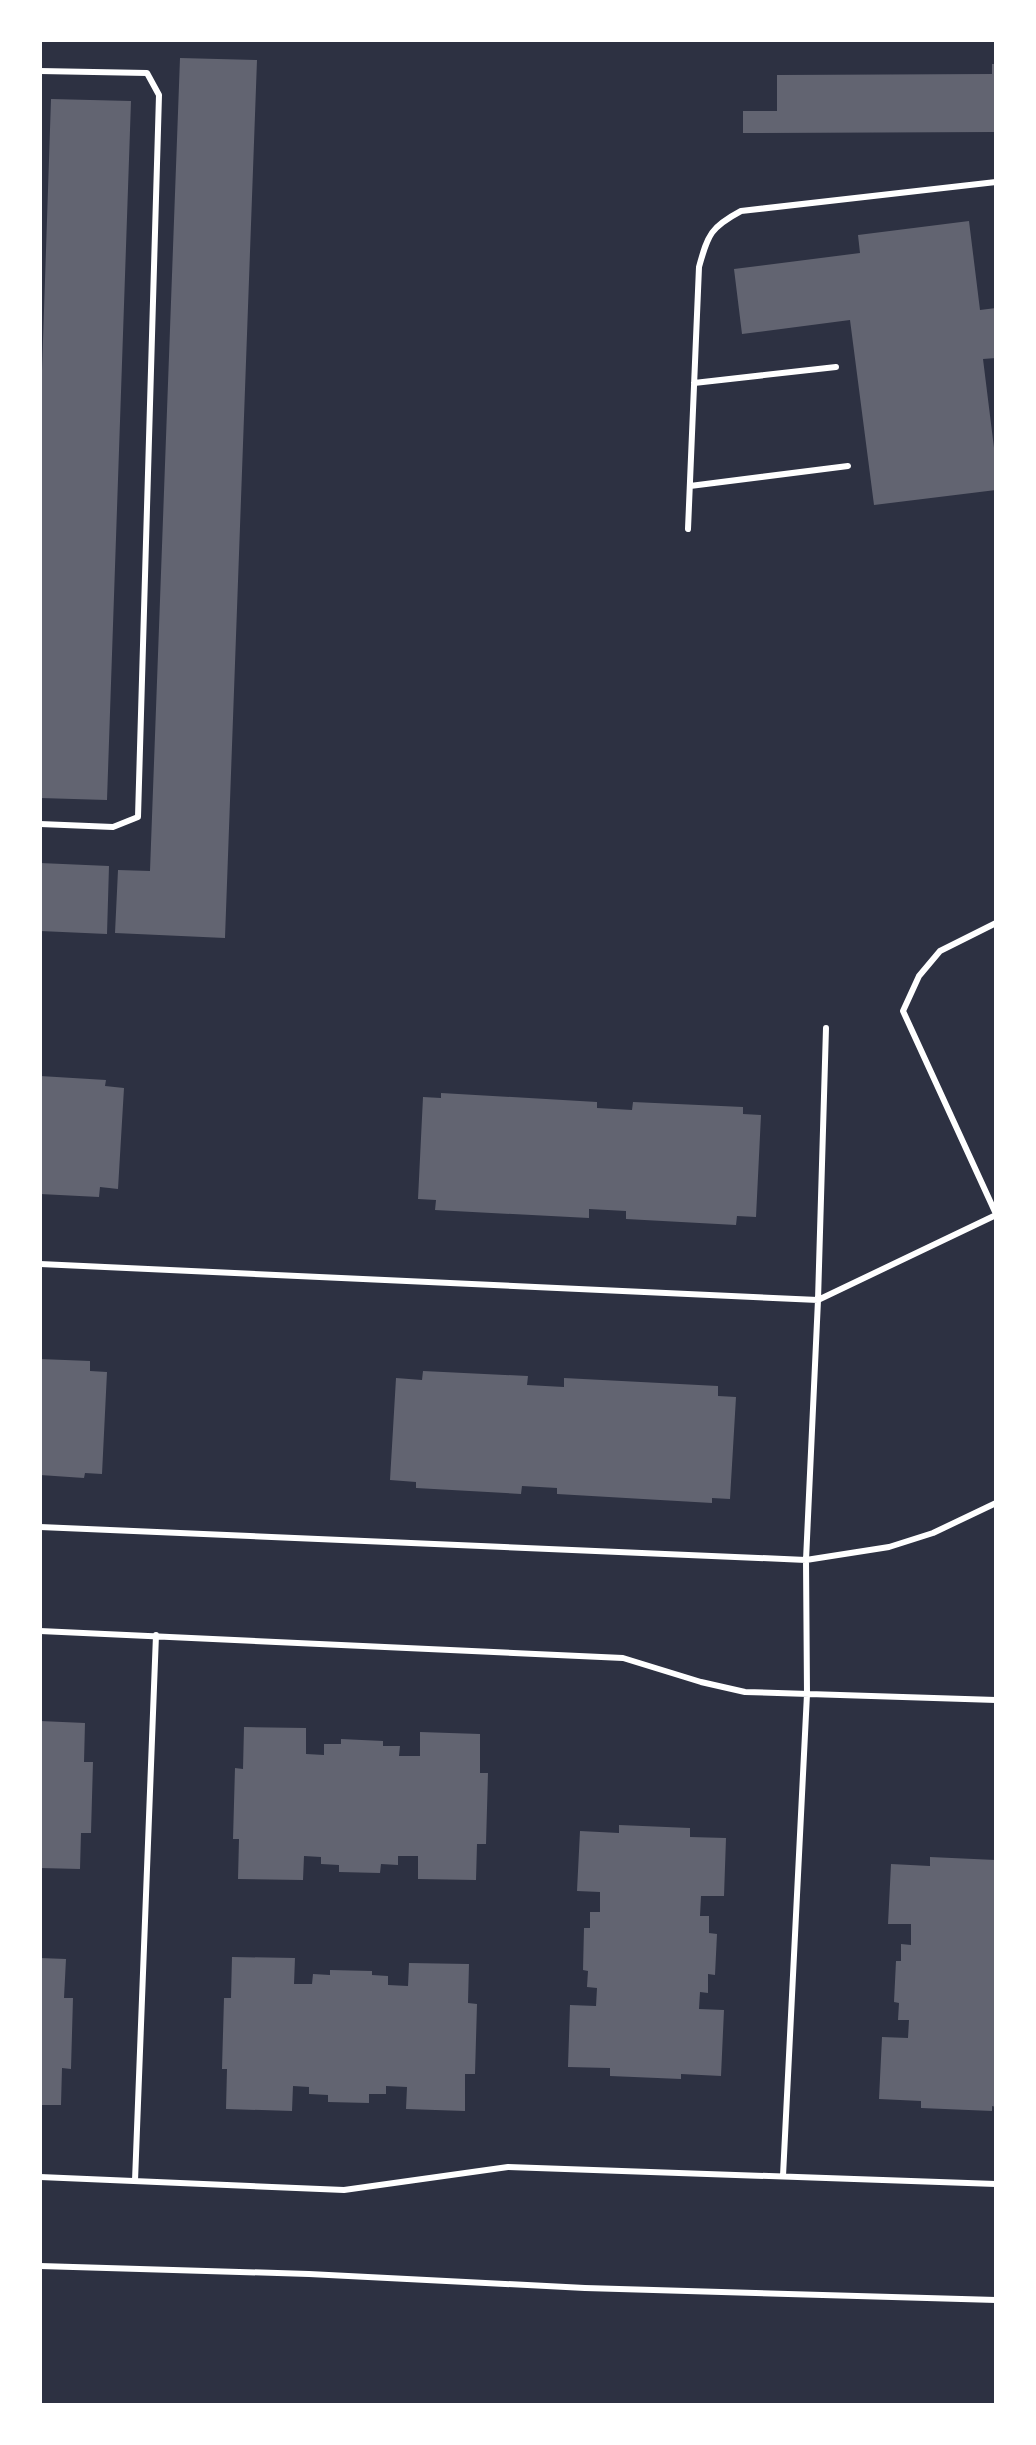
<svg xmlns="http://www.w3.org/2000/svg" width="1036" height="2445" viewBox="0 0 1036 2445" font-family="Jost,sans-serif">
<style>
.building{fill:#626471}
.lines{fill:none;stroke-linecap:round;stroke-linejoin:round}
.service{stroke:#fff;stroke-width:6}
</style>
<rect width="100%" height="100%" fill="#2d3142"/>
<path class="building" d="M180,58L257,60L225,938L115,933L118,870L150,871Z
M992,64H996V132L743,133V111H777V75L992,74Z
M51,99L131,101L107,800L40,798V431Z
M969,221L980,310L996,308V358L983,359L996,464V490L874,505L850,320L742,334L734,269L860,253L858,235Z
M40,863L109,866L107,934L40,931Z
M40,1076L106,1080L105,1086L124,1088L118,1189L100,1187L99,1197L40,1194Z
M441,1093L597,1102V1108L632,1110L633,1102L743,1107V1114L761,1115L756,1217L737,1216L736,1225L626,1219V1211L589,1209V1218L435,1210L436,1200L418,1199L423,1097L441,1098Z
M40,1359L90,1361V1371L107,1372L102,1474L85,1473L84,1478L40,1475Z
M423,1371L528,1376L527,1385L564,1387V1378L718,1386V1396L736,1397L730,1499L712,1498V1503L557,1494V1488L522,1486L521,1494L416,1488V1482L390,1480L396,1378L422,1380Z
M40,1721L85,1723L84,1762H93L91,1833H81L80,1869L40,1868Z
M244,1727L306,1728V1754L324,1755V1744H341V1739L383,1741V1746H400L399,1756H420V1732L480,1734V1773H488L486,1844H477L476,1880L418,1879V1856H398V1865L381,1864L380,1873L339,1872V1865L321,1864V1857L304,1856L303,1880L238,1879L239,1839H233L235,1768L243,1769Z
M619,1825L690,1828V1837L726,1838L724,1896H701L700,1916H709V1933L717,1934L715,1975L708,1974V1993L700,1992L699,2009L724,2010L721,2076L681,2074V2079L610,2076V2068L568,2067L570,2005L596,2006L597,1988L587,1987L588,1971L583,1970L584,1928H590V1912H600V1892L577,1891L580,1831L619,1833Z
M930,1857L996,1860V2107L992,2106V2111L921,2108V2101L879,2099L882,2037L908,2038L909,2020H898L899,2003L894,2002L896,1961H901V1944L911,1945V1924H888L891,1864L930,1866Z
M232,1957L295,1958L294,1984H312L313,1974L330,1975V1970L372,1971V1975L388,1976V1985L408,1986L409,1963L469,1964L468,2003L477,2004L475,2074H465V2111L406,2109L407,2087L386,2086V2094H369V2103L328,2102V2095L309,2094V2087L293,2086L292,2111L226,2109L227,2069H222L224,1998H231Z
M40,1958L66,1959L64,1998H73L71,2069L62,2068L61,2105H40Z"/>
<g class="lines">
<path class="service" d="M40,71L147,73L159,95L138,817L113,827L40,824
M694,383L836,367
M690,486L848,466
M688,529L699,267C708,234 711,227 741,211L996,182
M996,923L940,951L919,976L903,1011L996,1214
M40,1264L818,1300L996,1215
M40,1527L806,1560L889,1547L933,1533L996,1503
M40,1631L623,1658L701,1682L745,1692L996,1700
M783,2176L807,1694L806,1560L818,1300L826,1028
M40,2177L344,2190L508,2167L996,2184
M135,2181L156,1635
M40,2266L309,2274L585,2288L996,2300"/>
</g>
<rect width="1036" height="2445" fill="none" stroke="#ffffff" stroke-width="84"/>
</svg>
